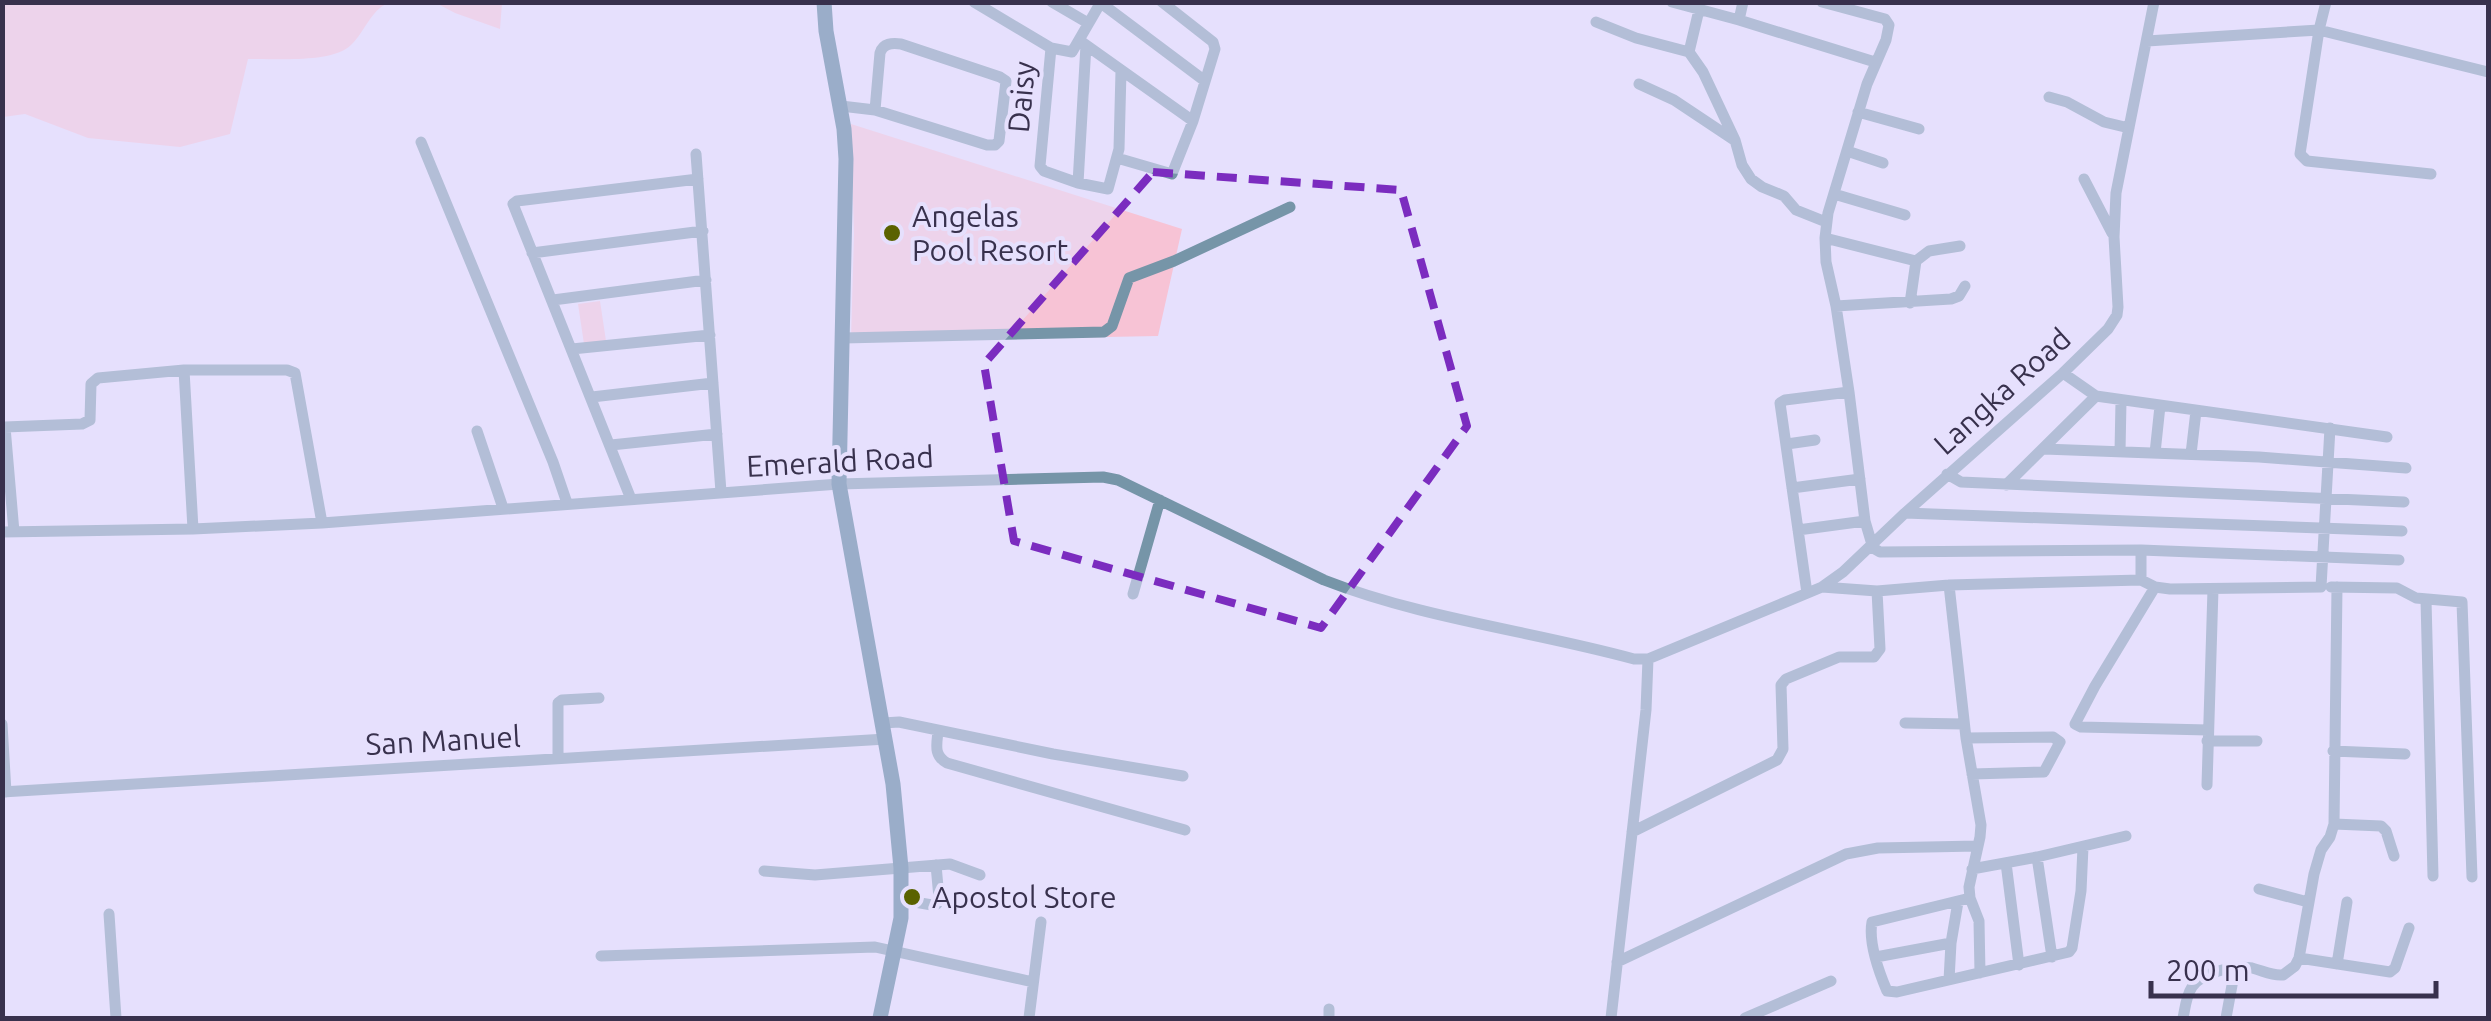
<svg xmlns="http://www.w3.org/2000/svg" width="2491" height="1021" viewBox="0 0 2491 1021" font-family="Ubuntu,sans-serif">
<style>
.green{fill:#f7c3d5}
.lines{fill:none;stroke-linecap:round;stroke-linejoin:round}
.street{stroke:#7695a8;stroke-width:11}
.secondary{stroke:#3f6f8a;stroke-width:15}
.marked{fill:none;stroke:#7b2cbf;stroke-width:8;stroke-dasharray:20 12;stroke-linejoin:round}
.poi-dot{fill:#5a6200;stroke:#e6e0fd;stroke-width:4}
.labels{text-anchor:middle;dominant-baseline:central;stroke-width:8;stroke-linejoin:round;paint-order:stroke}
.street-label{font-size:30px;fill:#38314d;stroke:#e6e0fd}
.poi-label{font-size:30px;fill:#38314d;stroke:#e6e0fd;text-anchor:start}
</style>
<rect width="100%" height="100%" fill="#e6e0fd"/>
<path class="green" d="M2,3L3,2L388,3C370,11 365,32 351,45C331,64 275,58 248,59L230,134L180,147L88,138L25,114L3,117Z
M436,3H502L500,29L455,13Z
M851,124L1182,229L1158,336L1005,339H851L854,234Z
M600,301L606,341L584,344L578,304Z"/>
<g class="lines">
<path class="street" d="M974,2L1051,48L1040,166L1044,171L1078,183L1108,189L1119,149L1121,71
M1052,2L1088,23
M1672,2L1739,20L1875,62
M1822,2L1885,19L1889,25L1886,40L1867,84L1828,213L1825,238L1826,262L1836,306L1849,392L1865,521L1873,548L1880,552L2141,550L2399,560
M2326,2L2319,30L2300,154L2307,161L2431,174
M1101,3L1205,81
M1739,20L1743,2
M1596,22L1636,38L1689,52L1703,72L1735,140L1742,165L1751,179L1762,187L1784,196L1796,210L1826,222
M1079,40L1193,121
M2147,41L2319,30L2488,72
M1051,48L1072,52L1101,2
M1689,52L1699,10
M1639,84L1674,100L1734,140
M2049,97L2067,102L2104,122L2129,128
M841,106L875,110L987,145H995L999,141L1006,81L1000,77L901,44C892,43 883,43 880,53L875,110
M1858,112L1919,129
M421,142L553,462L567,503
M1847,151L1883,163
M696,154L721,492
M1117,158L1172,174L1193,121L1215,49L1213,42L1162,2
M2084,179L2112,233
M1078,183L1086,45
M1834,194L1905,215
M1825,238L1916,261L1929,251L1960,246
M532,253L703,231
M553,300L706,280
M1910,303L1916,261
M1836,306L1951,299L1959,296L1965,286
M843,338L1104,332L1112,326L1129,278L1174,261L1290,207
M572,349L710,335
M184,370L193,529
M2063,373L2096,396L2387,437
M592,397L713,383
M477,431L503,508
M1787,444L1815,440
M611,445L717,434
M2044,449L2259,457L2406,468
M2120,452L2121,401
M2155,453L2160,406
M2191,454L2196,411
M1947,474L1961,482L2404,502
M2006,485L2096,396
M1792,488L1860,479
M631,499L513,204L517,201L698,179
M1905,513L2402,531
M1798,530L1865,521
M2,532L193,529L322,523L839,484L1103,477L1118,480L1324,580C1424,619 1532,631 1634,659H1648L1822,587L1843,572L1905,513L2063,373L2108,329L2117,315L2118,307L2114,237L2116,193L2154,2
M14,532L5,427L82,424L90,420L91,384L98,378L184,370H287L295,373L322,523
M2141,580V550
M1949,585L1966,738L1981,825L1980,837L1969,887L1970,898L1979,921L1980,973
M1822,587L1877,591L1949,585L2141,580L2155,587L2170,589L2321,587L2330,428
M2155,587L2095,686L2075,724L2081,727L2208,730
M2331,587L2397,588L2416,598L2462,602L2472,877
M1807,593L1780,403L1785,400L1849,392
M1133,594L1160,500
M2426,600L2433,876
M883,723L899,722L1053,754L1183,776
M1905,723L1964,724
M2,724L6,792
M938,731C937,744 933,755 947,763L1185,830
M1966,738L2053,737L2060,742L2044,772L1972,774
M2207,741H2257
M2333,751L2405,754
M558,758V703L562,700L599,698
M2207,785L2213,589
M2,792L886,739
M2334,824L2381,826L2386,831L2394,856
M1632,832L1777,760L1783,749L1781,685L1786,679L1839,657H1874L1880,649L1877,591
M2037,857L2052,957
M2006,863L2019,965
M1972,869L2037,857L2126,836
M764,871L815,875L950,864L980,875
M2259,889L2308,902
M1970,898L1872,922C1868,943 1879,972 1887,991L1897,992L2069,952L2072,948L2081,891L2083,847
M903,900L932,905L937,904L939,898L936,865
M109,914L116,1018
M601,956L875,947L1033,982
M1876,957L1951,943
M2299,958L2390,972L2395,968L2409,928
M1617,962L1846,854L1878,848L1977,846
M2337,964L2347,902
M1949,980L1951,943L1958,902
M1329,1009V1018
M1029,1018L1041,922
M1611,1018L1646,710L1648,659
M1745,1018L1831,981
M2183,1018C2185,1009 2186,996 2192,987C2202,972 2235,965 2252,968C2264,971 2271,976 2283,975L2295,966L2299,958L2314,874L2321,850L2330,837L2334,824L2337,587
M2226,1018L2235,969"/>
<path class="secondary" d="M824,2L826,31L844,129L846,159L839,484L893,784L901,868V918L880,1018"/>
</g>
<path d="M0 0H2491V1021H0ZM1153,172L1401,190L1467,426L1321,628L1014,541L984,364Z" fill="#e6e0fd" fill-opacity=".55" fill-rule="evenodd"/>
<path class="marked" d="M1153,172L1401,190L1467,426L1321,628L1014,541L984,364Z"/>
<g class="poi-dot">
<circle cx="892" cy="233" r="10"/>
<circle cx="912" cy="897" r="10"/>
</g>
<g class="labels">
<g class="street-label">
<text transform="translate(1021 97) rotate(-85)">Daisy</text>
<text transform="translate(2002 391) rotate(-42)">Langka Road</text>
<text transform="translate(840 461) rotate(-3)">Emerald Road</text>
<text transform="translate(443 740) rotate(-3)">San Manuel</text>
</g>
<g class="poi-label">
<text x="912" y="216">Angelas<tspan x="912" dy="34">Pool Resort</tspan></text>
<text x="932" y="897">Apostol Store</text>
</g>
</g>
<rect width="2491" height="1021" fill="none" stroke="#38314d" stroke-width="10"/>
<path d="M2151 981v15h285v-15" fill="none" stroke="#38314d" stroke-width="5"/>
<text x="2166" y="981" font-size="30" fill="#38314d" stroke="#e6e0fd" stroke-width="8" paint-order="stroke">200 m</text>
</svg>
